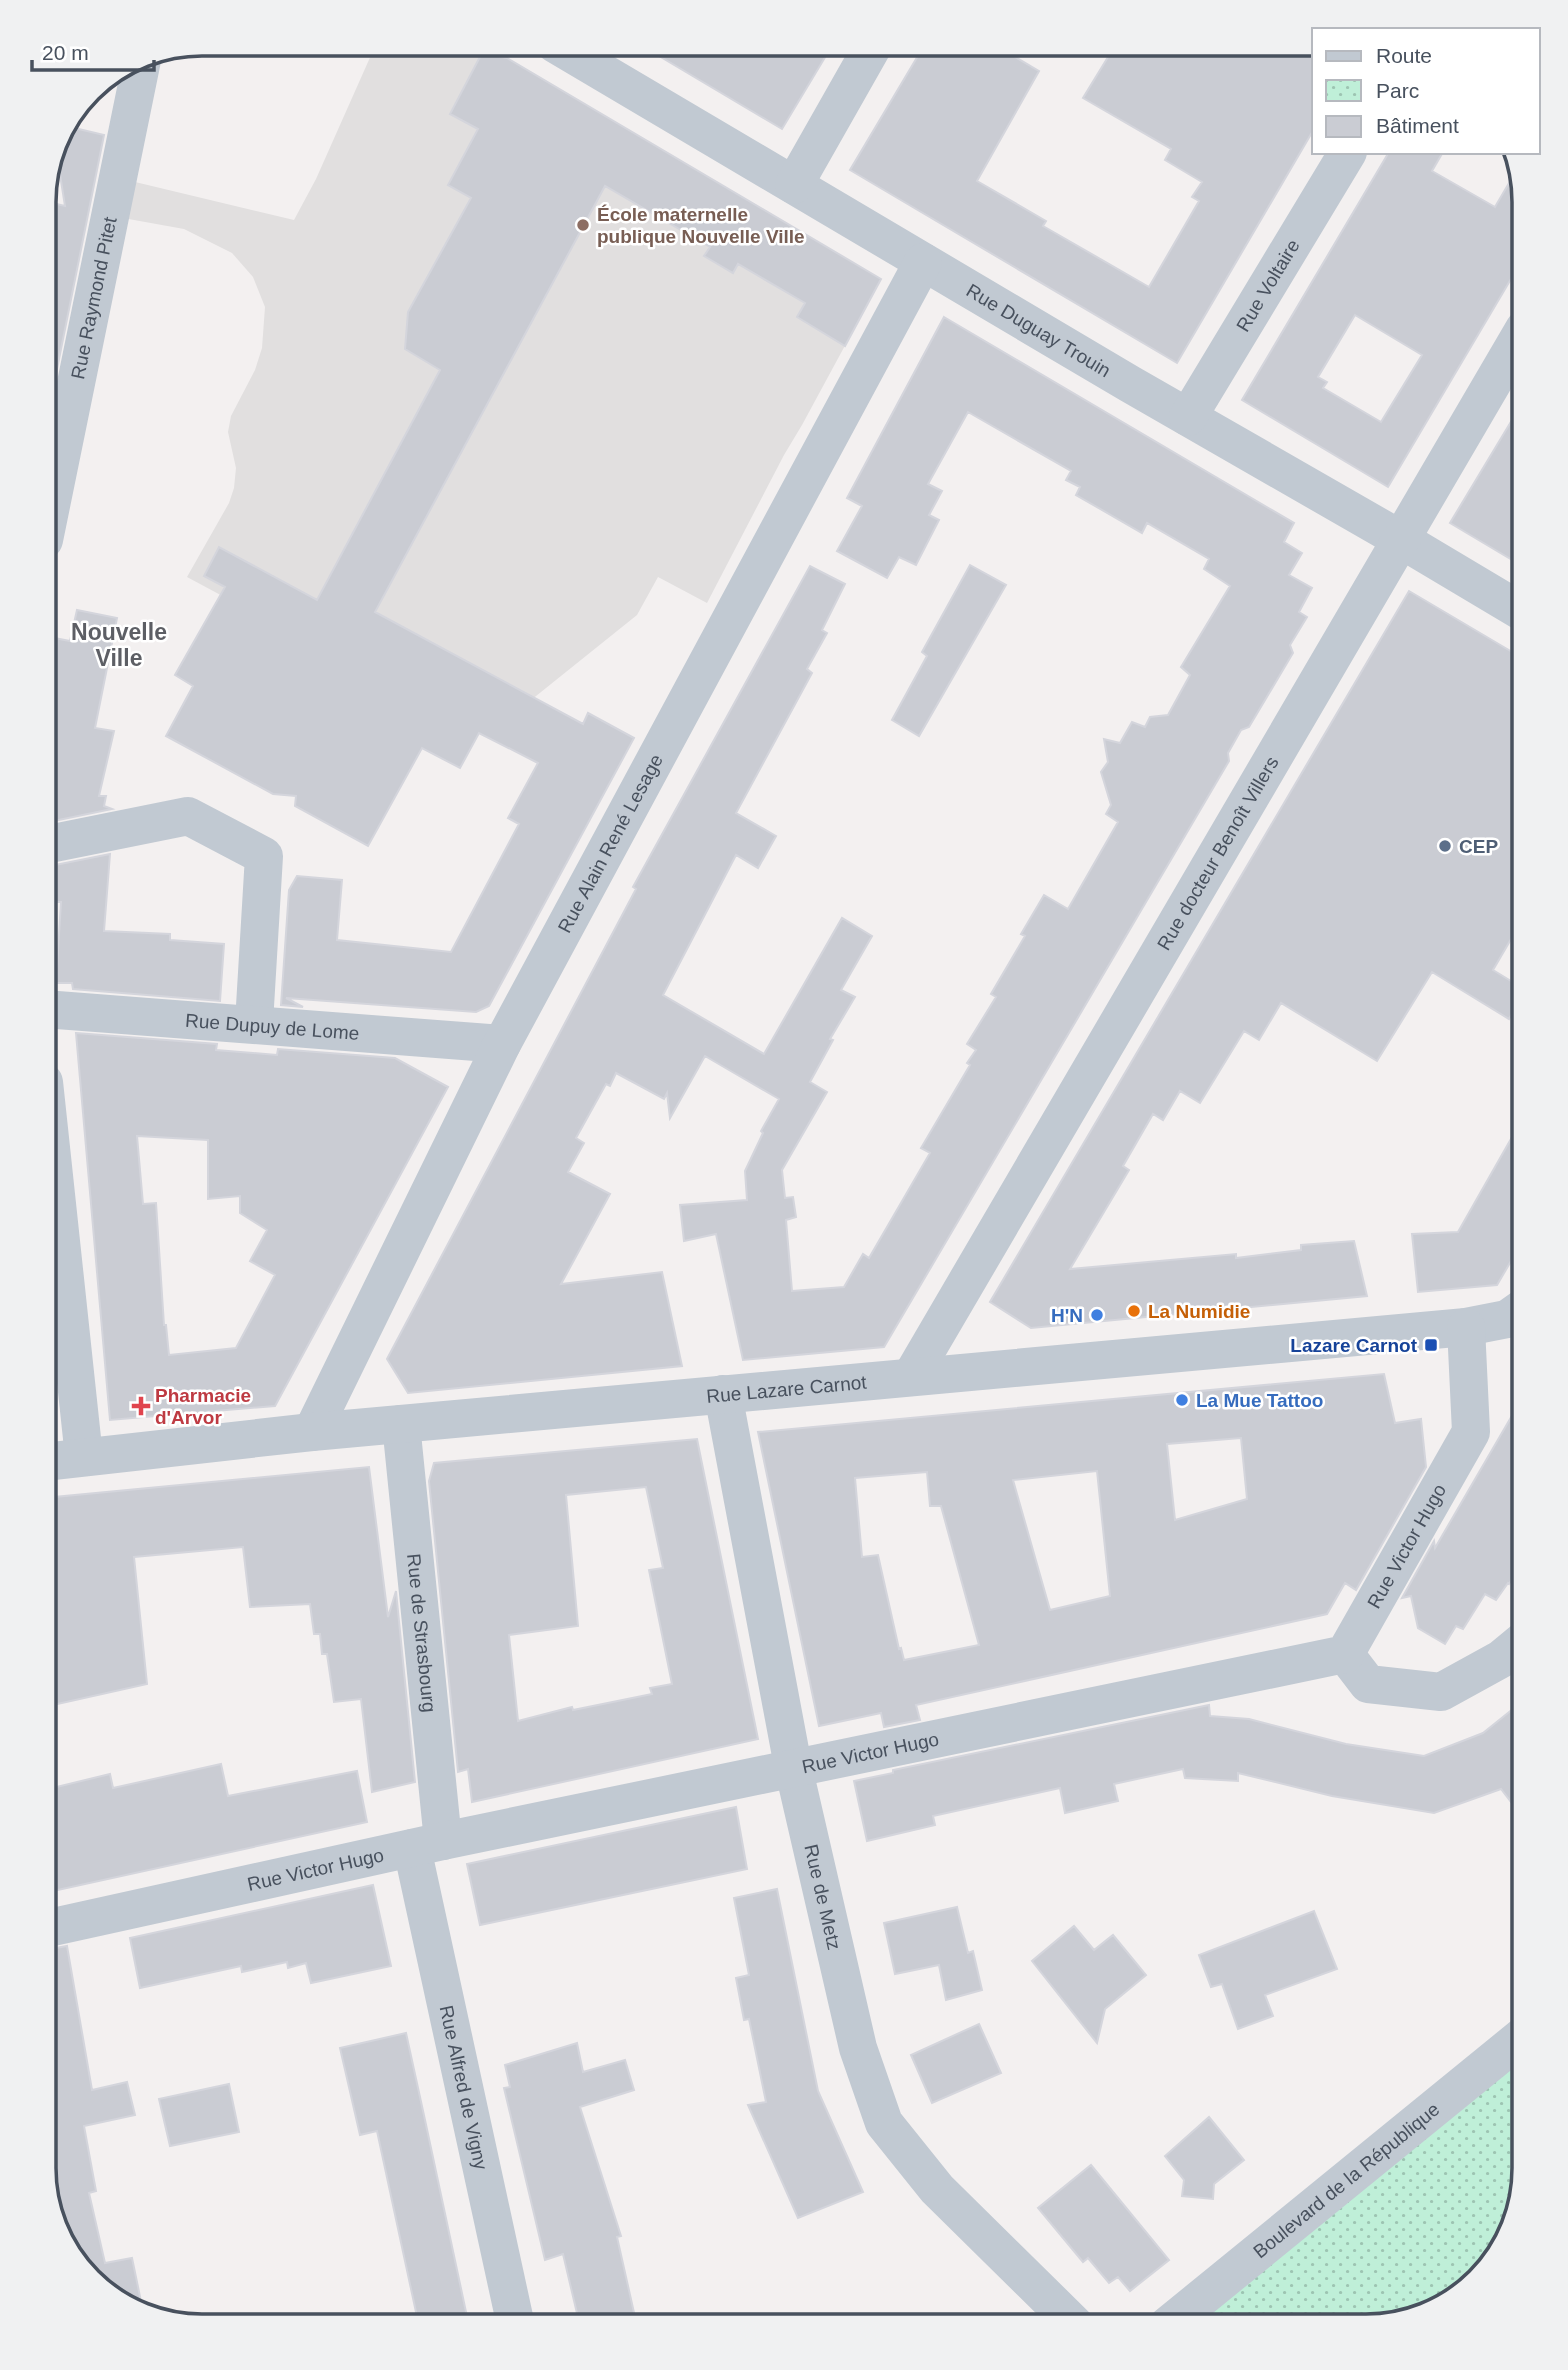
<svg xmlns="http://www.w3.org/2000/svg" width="1568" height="2370" viewBox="0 0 1568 2370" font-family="Arial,sans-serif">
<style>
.education{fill:#e1dfdf}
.park{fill:url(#park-dots)}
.building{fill:#caccd3;stroke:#d4d5dc;stroke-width:2;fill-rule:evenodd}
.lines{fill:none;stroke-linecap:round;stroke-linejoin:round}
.street{stroke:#c1c9d2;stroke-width:38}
.education-dot{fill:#8d6e63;stroke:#fff;stroke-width:2.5}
.service-dot{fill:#5c6f8a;stroke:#fff;stroke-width:2.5}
.food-dot{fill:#e8710a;stroke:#fff;stroke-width:2.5}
.shop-dot{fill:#3f7fe0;stroke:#fff;stroke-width:2.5}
.transit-dot{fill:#1a4fb4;stroke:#fff;stroke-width:2.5}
.health-dot{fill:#e0444e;stroke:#fff;stroke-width:2.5}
.labels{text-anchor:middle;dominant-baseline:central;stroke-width:5;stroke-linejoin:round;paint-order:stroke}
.education-label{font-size:19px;font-weight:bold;fill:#785e54;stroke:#fff;text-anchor:start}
.street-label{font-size:19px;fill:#48515e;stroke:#fff}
.service-label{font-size:19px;font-weight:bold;fill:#4e5e75;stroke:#fff;text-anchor:start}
.food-label{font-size:19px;font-weight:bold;fill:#c56008;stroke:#fff;text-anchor:start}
.shop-label{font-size:19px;font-weight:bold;fill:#366cbe;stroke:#fff;text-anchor:end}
.transit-label{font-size:19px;font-weight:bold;fill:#164399;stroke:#fff;text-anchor:end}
.health-label{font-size:19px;font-weight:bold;fill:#be3a42;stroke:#fff;text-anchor:start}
.quarter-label{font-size:23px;font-weight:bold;fill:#5d5f65;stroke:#fff}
.rim{fill:none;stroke:#48515e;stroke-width:3.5}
</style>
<defs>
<pattern id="park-dots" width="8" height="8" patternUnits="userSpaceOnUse" patternTransform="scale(1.75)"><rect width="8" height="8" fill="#bfefd8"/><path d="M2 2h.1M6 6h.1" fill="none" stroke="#9dc4b2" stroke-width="1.8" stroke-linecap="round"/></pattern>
</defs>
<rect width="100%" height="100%" fill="#f3f0f0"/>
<path class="education" d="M376,44H469L881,279L802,425L784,455L707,603L658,577L637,615L485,737L187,577L229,503L234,488L236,468L228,432L231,416L255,370L262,348L265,307L253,277L232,253L184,229L123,218L131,181L294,220L316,179Z"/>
<path class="park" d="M1524,2035V2169L1503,2248L1445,2305L1367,2326H1167Z"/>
<path class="building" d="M639,44H833L782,129Z
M925,44H993L1039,71L977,181L1046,221L1043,226L1149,287L1199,201L1192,197L1202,182L1165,160L1171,149L1083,98L1116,44H1314V129L1177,363L850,170Z
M482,53L507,58L881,279L845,346L797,317L805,303L738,264L733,273L704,256L710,247L605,186L375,612L583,724L588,713L634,738L489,1006L476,1012L286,998L303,1007L281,1005L289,890L297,876L342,880L337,940L451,952L519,824L508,818L538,763L479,733L460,768L422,748L368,846L295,806L296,796L273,794L166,736L193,686L175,675L225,587L204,576L219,547L317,600L440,370L405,349L408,312L471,198L448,185L478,129L450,114Z
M66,126L104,135L54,384L44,383V201L65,206L55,143Z
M1389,152H1443L1432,171L1495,207L1516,171L1524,202V257L1388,487L1242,400ZM1355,315L1422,355L1381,422L1323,388L1327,382L1318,377Z
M944,317L1294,523L1284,542L1302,553L1289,575L1312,588L1299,612L1307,617L1290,645L1293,653L1249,727L1241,730L1228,753L1229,761L884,1347L743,1360L716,1234L684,1241L680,1205L747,1200L745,1171L763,1133L761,1131L779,1099L705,1056L670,1118L667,1093L664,1099L616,1073L610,1086L606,1084L576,1138L584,1143L568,1172L610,1194L561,1284L662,1272L682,1366L408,1393L387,1359L636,889L633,887L810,566L845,584L822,630L827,633L807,669L812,673L736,813L776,836L758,868L736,855L663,995L764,1054L842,918L872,936L841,990L855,997L830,1039L833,1040L810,1082L827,1092L782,1170L785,1198L793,1197L796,1217L786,1220L792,1291L844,1287L863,1254L869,1258L930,1153L921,1148L970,1065L967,1063L976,1050L967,1044L996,997L991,994L1025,936L1021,934L1044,895L1068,909L1118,822L1106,814L1111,805L1101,772L1108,762L1104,739L1120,743L1132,722L1145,727L1150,717L1168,715L1190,675L1181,667L1230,586L1204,569L1209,559L1147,523L1142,533L1076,495L1080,487L1066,480L1071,471L968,412L928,484L942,491L929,515L939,520L916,565L899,557L887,578L837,551L862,506L847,498Z
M1524,400V567L1450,523Z
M970,565L1006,585L919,736L892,720L927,656L922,652Z
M1409,591L1524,659V917L1493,970L1524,989V992L1509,1019L1432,972L1377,1061L1281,1003L1259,1040L1244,1031L1200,1103L1180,1091L1163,1120L1153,1114L1123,1166L1129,1170L1070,1269L1236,1254V1258L1301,1250V1245L1354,1241L1367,1296L1031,1328L990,1302Z
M77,610L117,618L95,728L114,731L99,796H106L104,806L112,809L44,823V636L70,641Z
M110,854L104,931L170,934V940L224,944L220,1001L73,989L72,983H56L61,902H54L50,866Z
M76,1033L217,1044L216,1050L277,1055L278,1049L395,1058L448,1087L275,1406L110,1420ZM137,1136L208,1140V1199L240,1196V1213L267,1230L250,1261L275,1275L236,1348L169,1355L166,1325H164L156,1203L143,1204Z
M1524,1116V1239L1497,1285L1418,1292L1412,1234L1458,1232Z
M1384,1374L1395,1423L1421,1419L1426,1467L1356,1590L1345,1583L1327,1614L916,1705L920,1720L884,1727L881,1713L819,1726L758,1432ZM1241,1438L1247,1499L1175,1520L1167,1444ZM1097,1471L1110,1596L1050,1610L1013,1480ZM927,1472L930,1506H941L979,1645L904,1660L901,1648L899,1649L878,1555L862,1557L855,1478Z
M1524,1395V1559L1509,1584L1508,1583L1496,1600L1485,1594L1463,1629L1456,1626L1445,1644L1418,1628L1411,1596L1402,1598L1434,1541L1435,1548Z
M697,1439L758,1739L472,1802L468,1769L458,1772L429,1481L434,1463ZM646,1487L663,1568L649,1570L672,1684L650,1688L652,1694L573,1710L572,1707L518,1721L509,1635L578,1626L566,1495Z
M369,1467L388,1617L396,1591L415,1782L372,1792L361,1699L334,1702L327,1654H322L320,1634H314L310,1604L250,1607L243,1547L134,1557L147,1684L44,1707V1498Z
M1524,1700V1819L1501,1789L1434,1813L1332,1796L1238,1773V1781L1185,1778L1183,1769L1114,1784L1118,1801L1065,1813L1060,1788L933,1816L935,1825L867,1841L854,1781L893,1773V1770L1209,1705L1210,1716L1249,1719L1346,1744L1424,1756L1483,1733Z
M221,1764L228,1796L357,1771L367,1822L44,1893V1790L110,1774L113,1788Z
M736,1807L747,1869L480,1925L467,1864Z
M373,1885L391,1966L311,1983L306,1963L288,1968L287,1962L242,1972L241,1966L140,1988L130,1938Z
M777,1889L818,2091L863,2192L798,2218L748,2105L766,2102L749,2019L744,2020L736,1978L749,1975L734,1898Z
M957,1907L968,1953L973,1951L982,1990L946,2000L939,1965L895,1974L884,1923Z
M1314,1911L1337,1969L1265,1995L1273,2016L1238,2029L1222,1984L1211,1987L1199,1955Z
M1074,1926L1094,1950L1113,1935L1146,1975L1105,2009L1097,2043L1032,1961Z
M67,1946L92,2090L127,2082L135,2115L84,2126L96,2191L89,2193L105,2263L132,2258L143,2311L122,2305L65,2247L44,2168V1950Z
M979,2024L1001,2073L932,2103L911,2055Z
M406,2033L425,2120L469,2326H419L377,2131L360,2135L340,2048Z
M577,2043L583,2072L625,2060L634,2090L580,2107L621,2236L617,2237L637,2326H580L563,2254L545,2260L504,2088L510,2087L505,2065Z
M229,2084L239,2132L170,2146L159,2099Z
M1209,2117L1244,2160L1214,2184L1213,2199L1182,2196L1184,2180L1165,2156Z
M1091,2165L1169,2260L1130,2291L1118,2277L1109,2283L1088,2258L1083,2262L1038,2208Z"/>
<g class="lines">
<g class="street">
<path id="s1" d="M555,44L1130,384L1400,539L1524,613"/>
<path d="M794,185L874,44"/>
<path id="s2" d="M1188,417L1348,152"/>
<path id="s3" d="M44,540L143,55"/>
<path d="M44,845L188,816L264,856L254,1023"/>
<path id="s4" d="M44,1009L502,1044"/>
<path d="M44,1082L84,1457"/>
<path id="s5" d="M911,1377L1524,329"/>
<path id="s6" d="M723,1394L793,1766L858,2048L884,2123L937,2189L1076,2326"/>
<path id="s7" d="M401,1424L443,1841"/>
<path id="s8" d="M312,1432L502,1044L923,262"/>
<path id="s9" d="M44,1462L312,1432L1466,1327L1507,1319L1524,1307"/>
<path d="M1345,1654L1368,1684L1441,1692L1501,1659L1524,1640"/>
<path id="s10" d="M412,1848L516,2326"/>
<path id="s11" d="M44,1929L443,1841L1345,1654L1471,1432L1466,1327"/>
<path id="s12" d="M1167,2326L1524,2035"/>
</g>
</g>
<circle class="education-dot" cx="583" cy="225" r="7"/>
<circle class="service-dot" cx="1445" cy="846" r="7"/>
<circle class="food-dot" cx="1134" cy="1311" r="7"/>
<g class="shop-dot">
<circle cx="1097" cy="1315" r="7"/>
<circle cx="1182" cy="1400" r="7"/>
</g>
<rect class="transit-dot" x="1424" y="1338" width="14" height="14" rx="3.5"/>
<path class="health-dot" d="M137.5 1395.5h7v7h7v7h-7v7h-7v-7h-7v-7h7z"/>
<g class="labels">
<g class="education-label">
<text x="597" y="214">École maternelle<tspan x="597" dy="22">publique Nouvelle Ville</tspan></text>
</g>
<g class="street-label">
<text stroke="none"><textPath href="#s2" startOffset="154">Rue Voltaire</textPath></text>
<text stroke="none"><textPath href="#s3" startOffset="247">Rue Raymond Pitet</textPath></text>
<text stroke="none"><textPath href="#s1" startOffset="562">Rue Duguay Trouin</textPath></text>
<text stroke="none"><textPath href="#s8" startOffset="660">Rue Alain René Lesage</textPath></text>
<text stroke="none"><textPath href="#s5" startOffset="607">Rue docteur Benoît Villers</textPath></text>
<text stroke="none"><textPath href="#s4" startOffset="229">Rue Dupuy de Lome</textPath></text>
<text stroke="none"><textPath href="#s9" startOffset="746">Rue Lazare Carnot</textPath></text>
<text stroke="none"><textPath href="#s11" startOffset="1454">Rue Victor Hugo</textPath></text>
<text stroke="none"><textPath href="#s7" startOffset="210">Rue de Strasbourg</textPath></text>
<text stroke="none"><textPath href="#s11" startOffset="845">Rue Victor Hugo</textPath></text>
<text stroke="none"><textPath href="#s11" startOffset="278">Rue Victor Hugo</textPath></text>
<text stroke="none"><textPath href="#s6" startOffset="513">Rue de Metz</textPath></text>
<text stroke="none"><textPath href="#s10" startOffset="245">Rue Alfred de Vigny</textPath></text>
<text stroke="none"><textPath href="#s12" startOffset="231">Boulevard de la République</textPath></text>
</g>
<g class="service-label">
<text x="1459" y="846">CEP</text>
</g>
<g class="food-label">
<text x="1148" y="1311">La Numidie</text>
</g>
<g class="shop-label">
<text x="1083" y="1315">H'N</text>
<text x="1196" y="1400" text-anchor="start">La Mue Tattoo</text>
</g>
<g class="transit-label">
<text x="1417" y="1345">Lazare Carnot</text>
</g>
<g class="health-label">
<text x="155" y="1395">Pharmacie<tspan x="155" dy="22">d'Arvor</tspan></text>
</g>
<g class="quarter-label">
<text x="119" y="632">Nouvelle<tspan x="119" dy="26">Ville</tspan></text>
</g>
</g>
<path d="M0 0H1568V2370H0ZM202 56H1366A146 146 0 0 1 1512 202V2168A146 146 0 0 1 1366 2314H202A146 146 0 0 1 56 2168V202A146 146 0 0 1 202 56Z" fill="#f0f1f2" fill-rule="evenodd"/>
<path class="rim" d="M202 56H1366A146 146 0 0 1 1512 202V2168A146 146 0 0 1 1366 2314H202A146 146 0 0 1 56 2168V202A146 146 0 0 1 202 56Z"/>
<rect x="1312" y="28" width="228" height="126" fill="#ffffff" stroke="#b6b9bf" stroke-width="2"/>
<rect x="1326" y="51" width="35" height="10" fill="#c1c9d2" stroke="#b6b9bf" stroke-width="2"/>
<text x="1376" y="63" font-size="21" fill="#48515e">Route</text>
<rect x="1326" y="80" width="35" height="21" fill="url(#park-dots)" stroke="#b6b9bf" stroke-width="2"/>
<text x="1376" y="98" font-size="21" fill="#48515e">Parc</text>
<rect x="1326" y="116" width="35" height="21" fill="#caccd3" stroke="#b6b9bf" stroke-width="2"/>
<text x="1376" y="133" font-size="21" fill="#48515e">Bâtiment</text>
<path d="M32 60v10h122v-10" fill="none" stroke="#48515e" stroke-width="3.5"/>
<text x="42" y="60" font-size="21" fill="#48515e" stroke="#ffffff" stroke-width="5" paint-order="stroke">20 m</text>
</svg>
